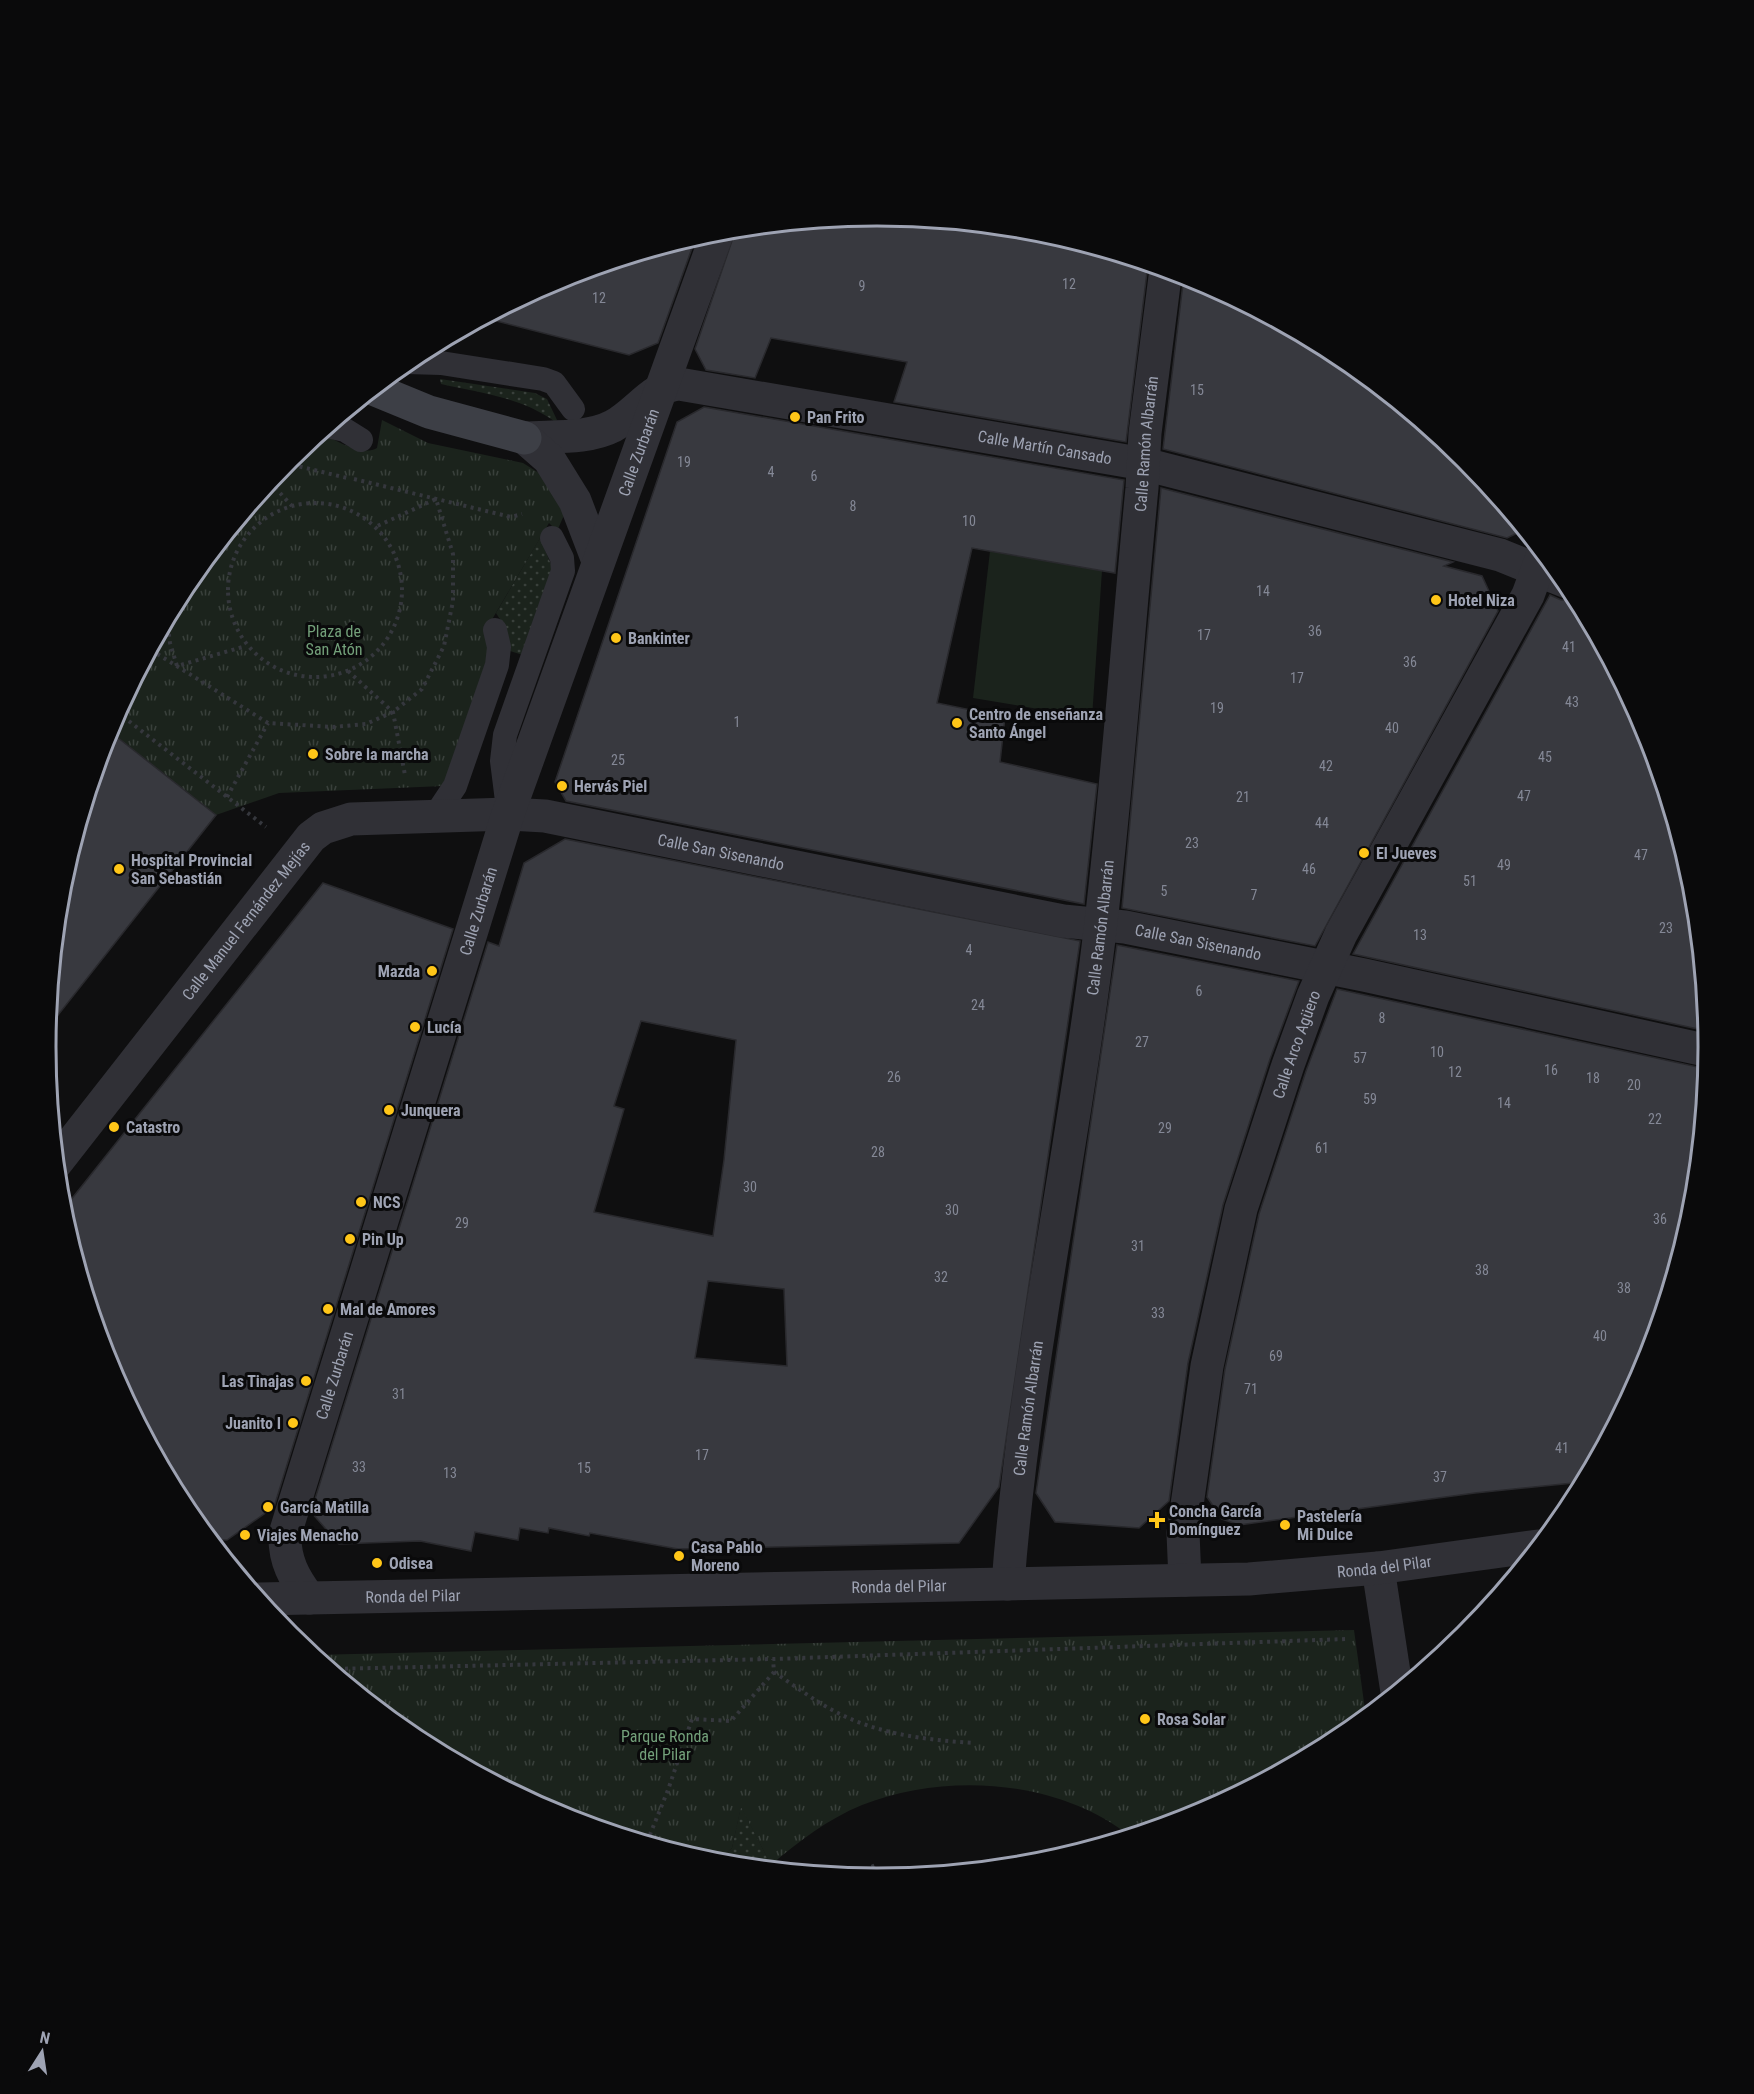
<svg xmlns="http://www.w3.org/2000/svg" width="1754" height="2094" viewBox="0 0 1754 2094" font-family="'Roboto Condensed',sans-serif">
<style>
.grass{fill:url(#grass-dots)}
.park{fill:url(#park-tufts)}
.pitch{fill:#1b231c}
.building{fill:#38393f;stroke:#29292d;stroke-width:1.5;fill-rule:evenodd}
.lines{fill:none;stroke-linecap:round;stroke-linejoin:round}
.path{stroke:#35373d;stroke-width:4;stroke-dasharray:3 4.5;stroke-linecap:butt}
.lane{stroke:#303036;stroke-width:24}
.street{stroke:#303036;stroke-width:33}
.secondary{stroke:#3d3f46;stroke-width:33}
.poi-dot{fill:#ffc618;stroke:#0a0a0b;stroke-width:2}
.labels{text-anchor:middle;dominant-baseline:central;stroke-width:6;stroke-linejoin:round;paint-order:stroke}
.number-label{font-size:14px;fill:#848896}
.poi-label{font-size:16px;font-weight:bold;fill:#9ea3b3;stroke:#0a0a0b;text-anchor:start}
.street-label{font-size:16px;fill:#9ea3b3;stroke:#0a0a0b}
.park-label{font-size:16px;fill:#73a07a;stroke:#0a0a0b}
.rim{fill:none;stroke:#9ea3b3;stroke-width:3}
</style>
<defs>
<pattern id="grass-dots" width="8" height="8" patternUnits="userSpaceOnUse" patternTransform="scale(1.5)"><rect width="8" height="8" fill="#1b231c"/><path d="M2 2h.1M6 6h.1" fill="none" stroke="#39403b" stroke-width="1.8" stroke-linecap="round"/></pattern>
<pattern id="park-tufts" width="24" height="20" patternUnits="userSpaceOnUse" patternTransform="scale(1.5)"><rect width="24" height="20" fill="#1b231c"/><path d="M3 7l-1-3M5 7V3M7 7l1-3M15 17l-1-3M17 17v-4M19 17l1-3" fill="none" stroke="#39403b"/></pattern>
</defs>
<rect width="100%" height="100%" fill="#0f0f10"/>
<path class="grass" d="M440,379L535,393L547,399L557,420L554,421C520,397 481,393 441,384Z
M540,538L553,569L523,655L510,651L505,627L496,613Z
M741,1806L771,1865L768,1868L714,1863L732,1848Z"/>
<path class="park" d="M382,420L428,443L523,463L539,473L565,513L557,531L549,523L484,633L489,653L443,786L279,793L216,815L108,731V728L185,584L289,458L320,433C336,440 362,457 377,448Z
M1354,1630L1366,1717L1339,1739L1195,1816L1130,1836C1057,1779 946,1772 862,1805C828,1819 799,1841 771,1865L741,1807L732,1848L714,1863L558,1816L414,1739L313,1655Z"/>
<path class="pitch" d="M990,551L1102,571L1092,718L973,698Z"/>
<path class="building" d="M877,215L1040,231L1148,264L1126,442L894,402L907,362L771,338L755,378L706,370L695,349L736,229Z
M696,237L658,343L629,355L485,318L559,278Z
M1184,275L1196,278L1340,355L1466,459L1524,530L1507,538L1163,449Z
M704,407L1124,480L1115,573L972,548L937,703L1005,717L1000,762L1097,784L1084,904L566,801L555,782L677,422Z
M1161,488L1453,562L1444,566L1482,576L1498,611L1315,946L1122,908Z
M1550,595L1561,600H1577L1646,729L1693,885L1707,1031L1353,954Z
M108,730L216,815L47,1029L61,884Z
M565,839L1080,941L999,1487L959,1543L678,1549L590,1533L589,1536L549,1528L548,1533L520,1528L518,1540L475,1532L471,1551L420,1541L339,1544L311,1512L488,942L499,946L524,863ZM641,1021L736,1040L724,1160L713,1236L594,1212L624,1109L614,1106ZM708,1281L784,1289L787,1366L695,1358Z
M323,883L453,929L274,1507L227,1540H210L185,1509L108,1365L62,1211Z
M1117,945L1299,981L1270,1059L1223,1205L1188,1363L1169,1501L1139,1528L1055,1522L1036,1493Z
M1337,989L1707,1069L1693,1210L1646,1366L1583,1482L1475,1493L1239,1525L1222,1519L1207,1497L1225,1369L1259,1214L1306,1071Z"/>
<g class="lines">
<path class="path" d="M285,463L347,478
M354,479L511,517L522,514
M270,482L292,506
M228 590a87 87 0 1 1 174 0a87 87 0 1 1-174 0Z
M167,619L170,643L177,666L246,646
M151,650L268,723L333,727L366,724L393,712L422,689L444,646L453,601V554L436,499L375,527
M348,671L393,712L405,775
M117,712L266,827
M227,797L268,723
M330,1669L773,1659L1346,1639
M774,1672C795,1686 817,1703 840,1714C882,1735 928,1740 974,1743
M507,1788L542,1807
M647,1842L668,1790L692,1719L731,1721L774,1672L773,1659
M851,1876L878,1864"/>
<path class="lane" d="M407,362L441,363L543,379L554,383L573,409
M328,426L345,430L361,440
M508,809L502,761L505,735L563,571L562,558L552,538
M435,816L455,786L497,665L499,647L495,630"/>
<g class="street">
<path id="s1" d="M525,438C553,436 588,439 613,426C636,414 653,386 679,384L1144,464L1500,555L1567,582"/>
<path d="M525,438L549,459L575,501L598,561"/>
<path id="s2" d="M56,1163L311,837L323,828L351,819L508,814L545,816L1063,921L1125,927L1364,975L1709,1051"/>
<path d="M1378,1568L1397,1692"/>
<path id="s3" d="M1185,1580L1183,1533L1207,1366L1241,1209L1288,1065L1313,996L1341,934L1528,595L1543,554"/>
<path id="s4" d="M1008,1584C1024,1370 1072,1160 1098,947C1117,795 1127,641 1142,488L1145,433L1166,269"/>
<path id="s5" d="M309,1598C294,1578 284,1560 285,1534L508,814L718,231"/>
<path id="s6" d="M259,1599L1249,1579L1378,1568L1538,1546"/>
</g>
<path class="secondary" d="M373,389L429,412L525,438"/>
</g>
<g class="poi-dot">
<circle cx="795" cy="417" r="6"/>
<circle cx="1436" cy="600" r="6"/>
<circle cx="616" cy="638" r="6"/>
<circle cx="957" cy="723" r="6"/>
<circle cx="313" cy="754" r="6"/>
<circle cx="562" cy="786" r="6"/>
<circle cx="1364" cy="853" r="6"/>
<circle cx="119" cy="869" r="6"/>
<circle cx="432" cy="971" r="6"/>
<circle cx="415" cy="1027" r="6"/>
<circle cx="389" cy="1110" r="6"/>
<circle cx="114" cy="1127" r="6"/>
<circle cx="361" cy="1202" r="6"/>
<circle cx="350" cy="1239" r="6"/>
<circle cx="328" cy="1309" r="6"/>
<circle cx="306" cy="1381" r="6"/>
<circle cx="293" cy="1423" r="6"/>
<circle cx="268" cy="1507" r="6"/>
<path d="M1154 1511h6v6h6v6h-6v6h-6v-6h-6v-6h6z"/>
<circle cx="1285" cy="1525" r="6"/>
<circle cx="245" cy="1535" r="6"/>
<circle cx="679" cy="1556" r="6"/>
<circle cx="377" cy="1563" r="6"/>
<circle cx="1145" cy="1719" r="6"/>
</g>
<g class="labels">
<g class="number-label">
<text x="1069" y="284">12</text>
<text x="862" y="286">9</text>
<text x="599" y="298">12</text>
<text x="1197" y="390">15</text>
<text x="684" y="462">19</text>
<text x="771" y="472">4</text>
<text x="814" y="476">6</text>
<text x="853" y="506">8</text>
<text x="969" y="521">10</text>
<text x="1263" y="591">14</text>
<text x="1315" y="631">36</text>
<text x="1204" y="635">17</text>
<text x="1569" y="647">41</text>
<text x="1410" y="662">36</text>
<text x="1297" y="678">17</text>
<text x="1572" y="702">43</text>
<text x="1217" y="708">19</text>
<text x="737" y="722">1</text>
<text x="1392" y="728">40</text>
<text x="1545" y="757">45</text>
<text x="618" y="760">25</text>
<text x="1326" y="766">42</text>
<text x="1524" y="796">47</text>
<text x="1243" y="797">21</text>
<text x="1322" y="823">44</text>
<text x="1192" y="843">23</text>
<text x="1641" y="855">47</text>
<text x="1504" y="865">49</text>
<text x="1309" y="869">46</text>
<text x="1470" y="881">51</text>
<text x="1164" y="891">5</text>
<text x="1254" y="895">7</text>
<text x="1666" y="928">23</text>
<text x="1420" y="935">13</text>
<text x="969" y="950">4</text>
<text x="1199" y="991">6</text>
<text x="978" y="1005">24</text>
<text x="1382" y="1018">8</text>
<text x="1142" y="1042">27</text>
<text x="1437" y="1052">10</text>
<text x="1360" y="1058">57</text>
<text x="1551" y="1070">16</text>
<text x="1455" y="1072">12</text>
<text x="894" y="1077">26</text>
<text x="1593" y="1078">18</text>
<text x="1634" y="1085">20</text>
<text x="1370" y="1099">59</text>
<text x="1504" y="1103">14</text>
<text x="1655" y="1119">22</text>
<text x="1165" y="1128">29</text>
<text x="1322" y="1148">61</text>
<text x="878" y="1152">28</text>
<text x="750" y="1187">30</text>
<text x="952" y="1210">30</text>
<text x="1660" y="1219">36</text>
<text x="462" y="1223">29</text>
<text x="1138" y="1246">31</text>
<text x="1482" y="1270">38</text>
<text x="941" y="1277">32</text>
<text x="1624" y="1288">38</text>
<text x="1158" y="1313">33</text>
<text x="1600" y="1336">40</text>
<text x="1276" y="1356">69</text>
<text x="1251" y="1389">71</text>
<text x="399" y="1394">31</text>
<text x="1562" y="1448">41</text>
<text x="702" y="1455">17</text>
<text x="359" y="1467">33</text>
<text x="584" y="1468">15</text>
<text x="450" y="1473">13</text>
<text x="1440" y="1477">37</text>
</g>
<g class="poi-label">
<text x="807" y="417">Pan Frito</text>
<text x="1448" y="600">Hotel Niza</text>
<text x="628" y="638">Bankinter</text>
<text x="969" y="714">Centro de enseñanza<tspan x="969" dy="18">Santo Ángel</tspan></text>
<text x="325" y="754">Sobre la marcha</text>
<text x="574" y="786">Hervás Piel</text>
<text x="1376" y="853">El Jueves</text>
<text x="131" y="860">Hospital Provincial<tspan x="131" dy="18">San Sebastián</tspan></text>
<text x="420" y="971" text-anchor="end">Mazda</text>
<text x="427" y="1027">Lucía</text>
<text x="401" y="1110">Junquera</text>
<text x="126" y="1127">Catastro</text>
<text x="373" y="1202">NCS</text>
<text x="362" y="1239">Pin Up</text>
<text x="340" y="1309">Mal de Amores</text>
<text x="294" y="1381" text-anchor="end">Las Tinajas</text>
<text x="281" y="1423" text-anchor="end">Juanito I</text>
<text x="280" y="1507">García Matilla</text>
<text x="1169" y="1511">Concha García<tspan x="1169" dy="18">Domínguez</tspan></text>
<text x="1297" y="1516">Pastelería<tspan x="1297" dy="18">Mi Dulce</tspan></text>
<text x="257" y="1535">Viajes Menacho</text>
<text x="691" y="1547">Casa Pablo<tspan x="691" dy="18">Moreno</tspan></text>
<text x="389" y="1563">Odisea</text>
<text x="1157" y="1719">Rosa Solar</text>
</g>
<g class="street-label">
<text stroke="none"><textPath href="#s4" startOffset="1149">Calle Ramón Albarrán</textPath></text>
<text stroke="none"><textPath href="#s1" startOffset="540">Calle Martín Cansado</textPath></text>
<text stroke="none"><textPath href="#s5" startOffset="1208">Calle Zurbarán</textPath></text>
<text stroke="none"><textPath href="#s2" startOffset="832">Calle San Sisenando</textPath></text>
<text stroke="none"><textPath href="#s5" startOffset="722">Calle Zurbarán</textPath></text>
<text stroke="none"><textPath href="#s2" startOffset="308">Calle Manuel Fernández Mejías</textPath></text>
<text stroke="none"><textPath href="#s4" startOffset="663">Calle Ramón Albarrán</textPath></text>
<text stroke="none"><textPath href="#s2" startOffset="1318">Calle San Sisenando</textPath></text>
<text stroke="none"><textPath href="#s3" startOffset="550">Calle Arco Agüero</textPath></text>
<text stroke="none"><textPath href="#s5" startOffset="236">Calle Zurbarán</textPath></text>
<text stroke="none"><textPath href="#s4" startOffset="177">Calle Ramón Albarrán</textPath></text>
<text stroke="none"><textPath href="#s6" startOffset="1126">Ronda del Pilar</textPath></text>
<text stroke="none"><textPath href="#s6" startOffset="640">Ronda del Pilar</textPath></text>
<text stroke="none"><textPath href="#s6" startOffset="154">Ronda del Pilar</textPath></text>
</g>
<g class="park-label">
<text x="334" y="631">Plaza de<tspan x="334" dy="18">San Atón</tspan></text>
<text x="665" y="1736">Parque Ronda<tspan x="665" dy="18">del Pilar</tspan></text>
</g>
</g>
<path d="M0 0H1754V2094H0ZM56 1047a821 821 0 1 1 1642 0a821 821 0 1 1-1642 0Z" fill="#0a0a0b" fill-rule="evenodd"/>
<path class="rim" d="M56 1047a821 821 0 1 1 1642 0a821 821 0 1 1-1642 0Z"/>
<g transform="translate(42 2052) rotate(12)" stroke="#0a0a0b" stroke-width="4.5" paint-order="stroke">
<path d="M0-4.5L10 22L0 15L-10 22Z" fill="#9ea3b3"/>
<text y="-9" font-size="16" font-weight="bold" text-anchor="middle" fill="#9ea3b3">N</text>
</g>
</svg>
